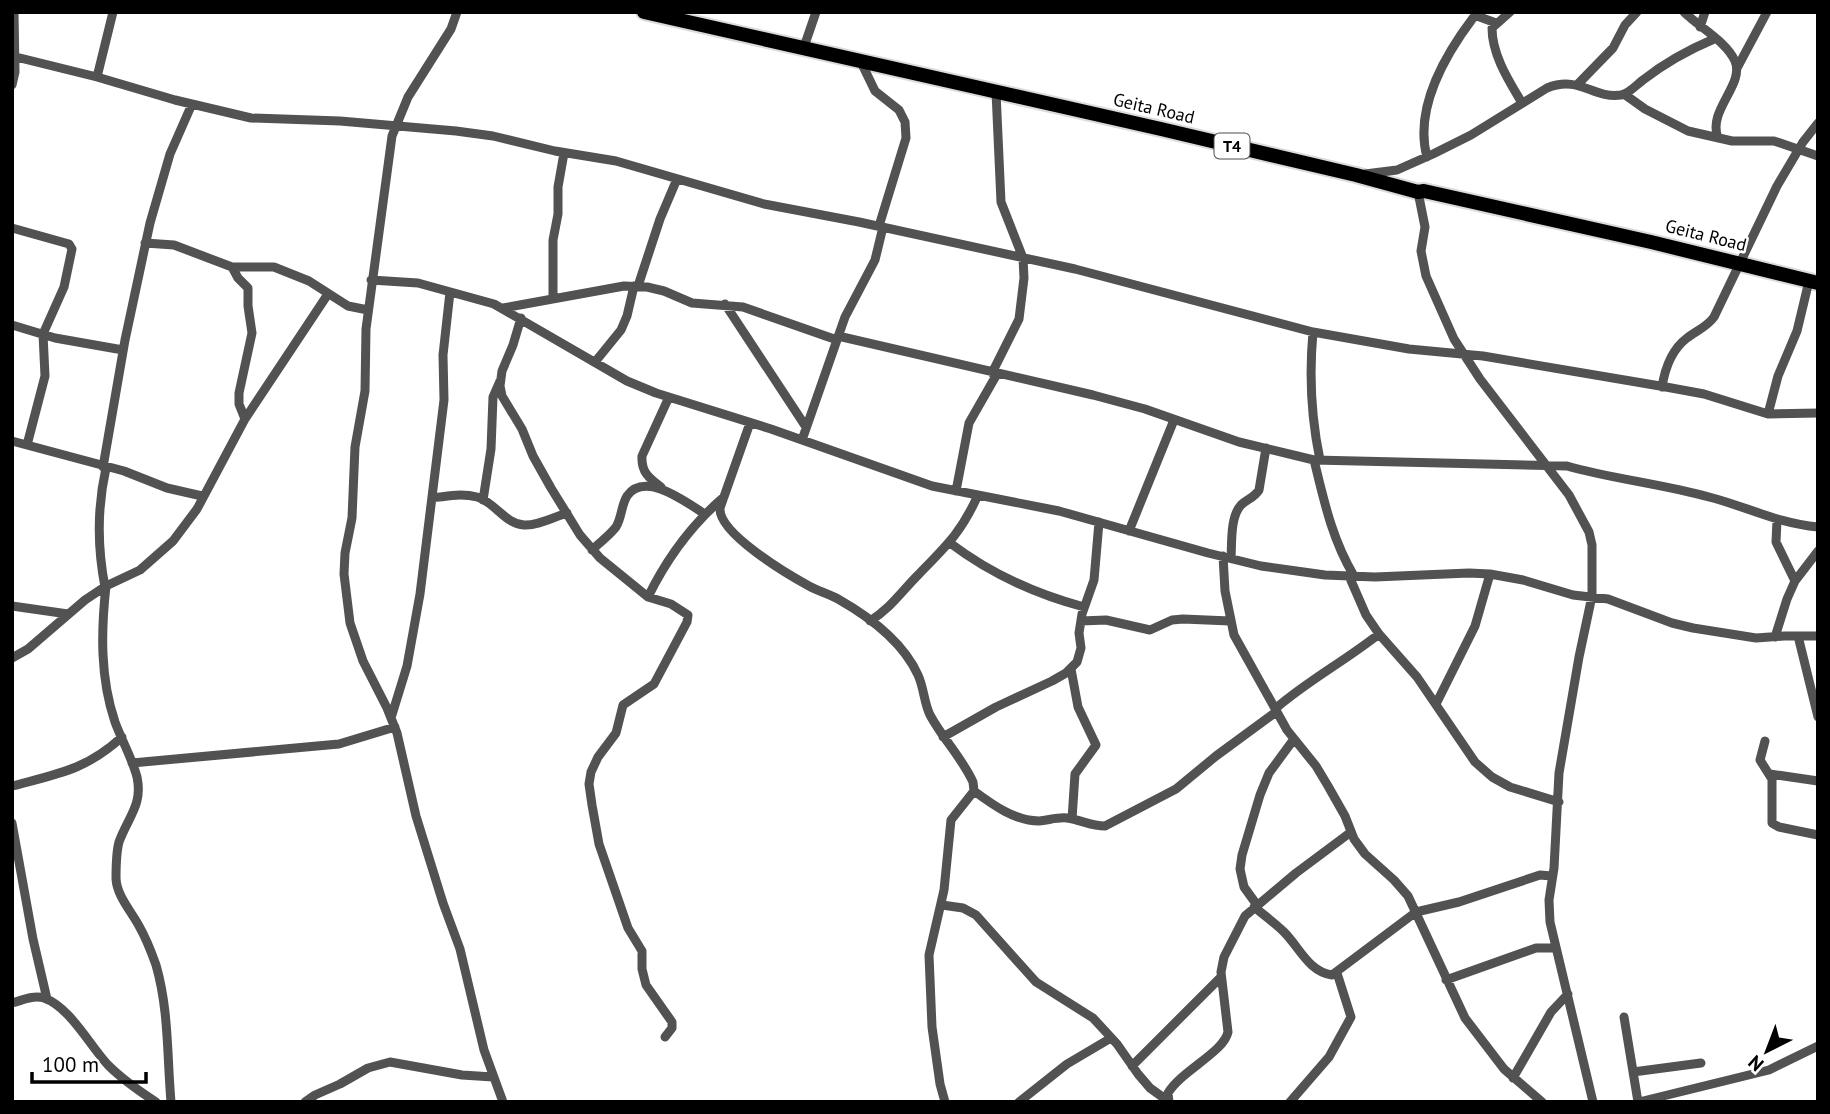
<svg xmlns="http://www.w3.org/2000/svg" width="1830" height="1114" viewBox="0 0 1830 1114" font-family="'PT Sans',sans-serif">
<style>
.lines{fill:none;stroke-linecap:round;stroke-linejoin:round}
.highway-casing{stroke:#dbdbdb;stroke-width:18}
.minor{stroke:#525252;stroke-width:9}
.highway{stroke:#000;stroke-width:14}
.labels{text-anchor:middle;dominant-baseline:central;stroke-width:5;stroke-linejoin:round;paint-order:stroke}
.shield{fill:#fff;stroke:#4c4c4c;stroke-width:2}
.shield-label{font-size:16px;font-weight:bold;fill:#000}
.street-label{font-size:18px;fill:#000;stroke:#fff}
</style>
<rect width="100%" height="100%" fill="#fff"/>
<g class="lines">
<g class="highway-casing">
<path id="highway" d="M644,12L1161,129L1356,175L1418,192L1424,191L1651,242L1818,283"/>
</g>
<path class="minor" d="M457,12L451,29L408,97L392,136L366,329L365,391L355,447L352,518L345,553L344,574L350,623L363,661L387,708L397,733L416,816L443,903L460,949L484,1050L503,1102
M1510,12L1492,28C1492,55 1509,81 1522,103
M1684,12C1699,27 1726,41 1735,61C1745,85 1707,110 1718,138
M1700,27L1705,12
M804,47L816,12
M12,56L97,77L175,100L251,118L340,121L456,131L493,136L555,151L616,161L764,204L859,222L1075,269L1313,332L1409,349L1483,356L1666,387L1704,394L1768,414L1818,413
M860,60L875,91L899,110L905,122L906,138L879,226
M1737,68L1767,12
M97,77L113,12
M12,85L15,72L14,12
M1577,85L1613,48L1625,25L1637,12
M1624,94L1645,109L1688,131L1732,141H1774L1818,156
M1427,157C1414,109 1445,55 1473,18L1477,16L1496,23
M1365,174L1397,170L1433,154L1471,135L1547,88C1580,75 1593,99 1621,95C1630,93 1636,85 1643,80C1666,62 1688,50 1714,39
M1418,192L1425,227L1421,251L1426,276L1454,339L1480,379L1569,495L1589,532L1592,545V596L1579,657L1559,773L1554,868L1549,900L1550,922L1593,1102
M12,228L69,244L72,249L64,287L43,334L45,376L27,445
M145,243L174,245L232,267H274L309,281L348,306L368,310
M232,267L238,278L248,288V306L252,333L239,393V404L245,419
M371,280L418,283L494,304L627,381L656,393L771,429L932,486L1059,511L1208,553L1261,566L1325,575L1375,577L1469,573L1490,574L1523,580L1573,595L1608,599L1672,623L1693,628L1756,638L1784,636H1818
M638,286L660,219L677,179
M553,299V240L558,214V187L564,153
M725,304L806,427
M503,308L624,286L647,287L664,291L692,303L743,307L837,340
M521,318L513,345L502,371L500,386L502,396L522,429L533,456L551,488L580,535L600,558L648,597L671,604L688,615L687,622L654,684L623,705L616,733L598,757L591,772L589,784L592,805L599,844L628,928L642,951V969L646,985L672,1022V1028L665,1037
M12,325L55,338L123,350
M1313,332C1309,375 1311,417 1320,460
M838,336L1093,395L1145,409L1239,442L1314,460L1567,466C1613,479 1662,484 1709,497C1748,507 1776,523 1818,527
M595,362L621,330L627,316L634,286
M992,373L1019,319L1024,278L1023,258L1001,202L996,92
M1662,387C1665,368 1671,350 1687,338C1696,331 1707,327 1714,317L1777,186L1803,142L1818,123
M1768,414L1778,376L1797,331L1809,281
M750,423L720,508C718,533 787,574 809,586C818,591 829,594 838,599C868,616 903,642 918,675C924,688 924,703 930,715C943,739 962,758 973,782L974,791L951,820L944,890L929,955L932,1027L940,1084L945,1102
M802,440L845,317L875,260L883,227
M12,441L124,471L167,488L202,496
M1314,460C1324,501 1332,539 1354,576
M103,467L125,340L150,223L170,154L192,104
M661,487C649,478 641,472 642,456L669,397
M956,491L969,423L997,374
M432,498C446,496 462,493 477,497C495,502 505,524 524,525C537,526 554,517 567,513
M483,500L491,449L493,397L500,381
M1777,520L1776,542L1795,581
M1129,531L1174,420
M950,543C991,574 1035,594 1084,607
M592,550C600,542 609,536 616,527C622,517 621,506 627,496C645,470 687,503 705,514
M1223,556L1225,591L1234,635L1287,730L1316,766L1328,786L1345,816L1354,839L1365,854L1394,880L1408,896L1465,1018L1504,1069L1542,1102
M1231,558C1232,543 1230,517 1241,505C1247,499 1254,498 1259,490L1266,448
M1349,576L1366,615L1379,634L1417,677L1475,762L1492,777L1510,787L1559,802
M106,586C101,631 100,678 115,722C122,741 132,758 137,777C143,805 128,817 119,842C116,853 116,866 116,879C117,896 131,911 139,926C146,938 151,951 156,965C169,1010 167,1056 171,1102
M105,587C97,546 97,508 106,468
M648,597C667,558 690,526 724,497
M12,606L68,614
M870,621C890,609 902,591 918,575C946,546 961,533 978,495
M1081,621L1106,620L1150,630L1172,620L1183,619L1230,621
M1798,636L1818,717
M1775,637L1787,599L1795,581L1818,551
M12,658L28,649L85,600L106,586L140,570L173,541L197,509L245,419L328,294
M1071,669L1078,707L1096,745L1075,774L1072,819
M1436,704L1475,626L1490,574
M1275,709C1307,681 1345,661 1379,634
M391,718L407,666L420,594L444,400L443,355L450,292
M943,737L996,707L1052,681L1066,673L1077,662L1081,648L1079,633L1082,614L1094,580L1099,522
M1765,741L1760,760L1772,779V823L1779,827L1818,835
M132,763L339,744L395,727
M1770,774L1818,781
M12,786C57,774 86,770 122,737
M974,791C993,805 1015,821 1039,821C1049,820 1058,817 1067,818C1081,820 1091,826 1105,826L1176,789L1216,756L1276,712
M12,823L33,939L47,999
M942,905L963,908L976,915L1036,982L1093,1018L1117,1044L1138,1074L1150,1088L1168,1101
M1257,905L1244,887L1240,869L1242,855L1260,795L1269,773L1294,739
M1254,907C1264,915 1275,923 1284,932C1300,948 1308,971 1332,975L1416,912L1459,902L1540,875L1552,876
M1446,980L1536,948H1556
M12,1003C23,1000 33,995 44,998C70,1007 90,1046 108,1065C123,1080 139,1091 156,1102
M1624,1017L1638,1102
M1132,1066L1221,977
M1633,1072L1701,1063
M1513,1078L1551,1012L1568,994
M305,1102L315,1095L340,1084L368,1068L390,1062L462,1075L493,1077
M1019,1102L1067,1064L1111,1038
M1169,1102L1168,1093C1181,1071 1224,1052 1228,1032L1221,972L1224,957L1245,916L1296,873L1351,832
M1290,1102L1329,1057L1351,1017L1337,973
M1639,1102L1769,1070L1818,1046"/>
<use href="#highway" class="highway"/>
</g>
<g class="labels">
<rect class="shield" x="1214.5" y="133.5" width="35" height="25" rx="5"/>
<g class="shield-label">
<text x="1232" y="146">T4</text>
</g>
<g class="street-label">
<text transform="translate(1154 108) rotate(13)">Geita Road</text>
<text transform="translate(1706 235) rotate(14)">Geita Road</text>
</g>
</g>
<rect width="1830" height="1114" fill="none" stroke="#000000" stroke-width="28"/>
<g transform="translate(1767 1051) rotate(222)" stroke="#ffffff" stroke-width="5" paint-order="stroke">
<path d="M0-5L12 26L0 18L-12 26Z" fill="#000000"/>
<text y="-10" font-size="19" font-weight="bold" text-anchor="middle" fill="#000000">N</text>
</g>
<path d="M32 1072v10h114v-10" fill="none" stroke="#000000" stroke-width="3.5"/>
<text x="42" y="1072" font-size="21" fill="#000000" stroke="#ffffff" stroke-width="5" paint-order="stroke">100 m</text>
</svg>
